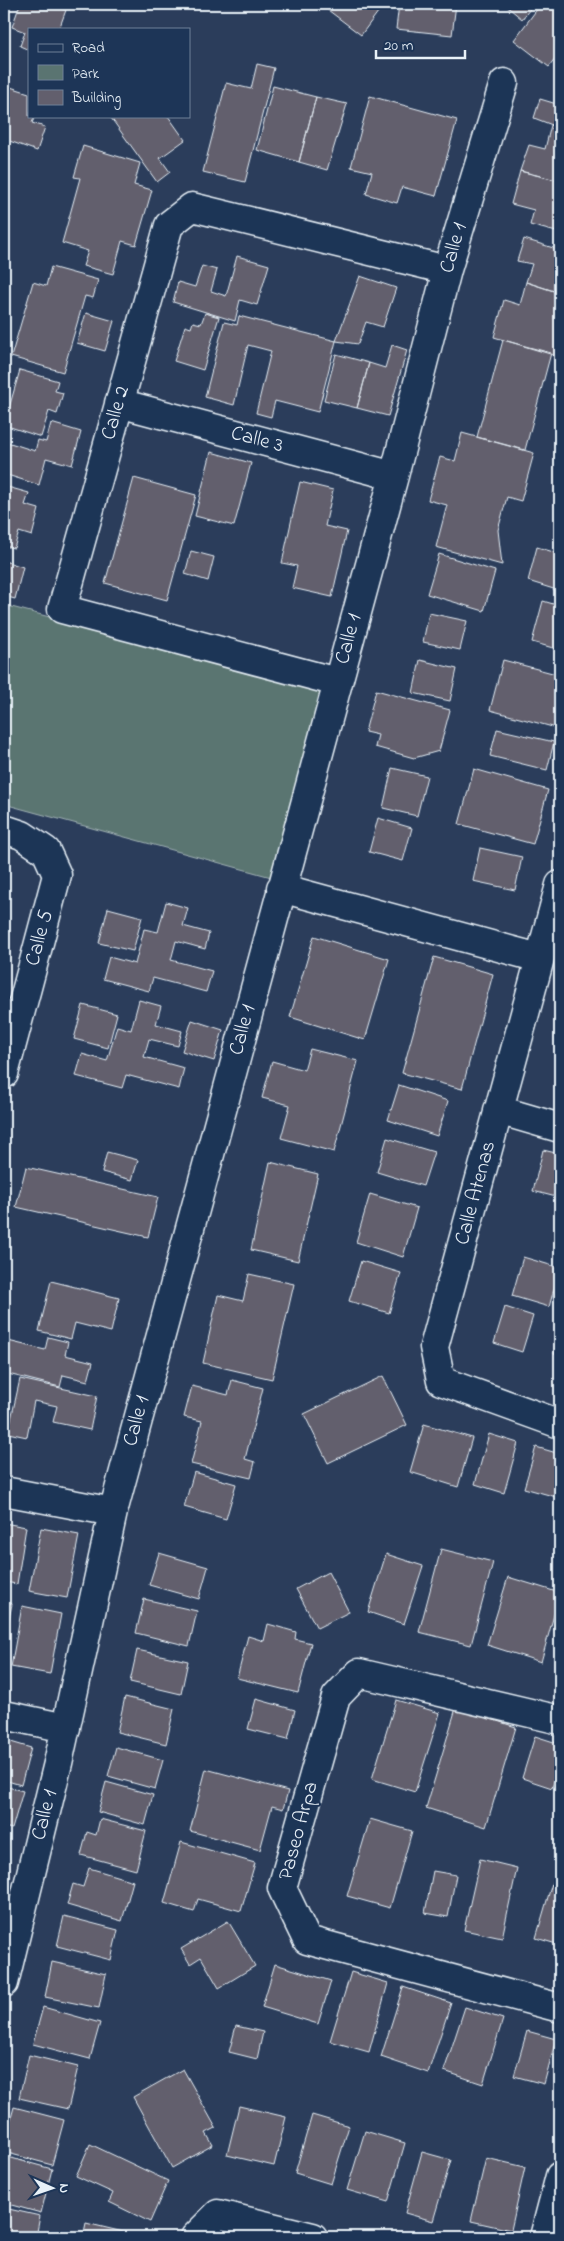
<svg xmlns="http://www.w3.org/2000/svg" width="564" height="2241" viewBox="0 0 564 2241" font-family="'Indie Flower',sans-serif">
<style>
.green{fill:#5a7471;stroke:#a1b2b4}
.building{fill:#625f6d;stroke:#e8f1f8}
.lines{fill:none;stroke-linecap:round;stroke-linejoin:round}
.minor-casing{stroke:#e8f1f8;stroke-width:31}
.minor{stroke:#1d3557;stroke-width:28}
.labels{text-anchor:middle;dominant-baseline:central;stroke-width:4;stroke-linejoin:round;paint-order:stroke}
.street-label{font-size:21px;fill:#e8f1f8;stroke:#1d3557}
</style>
<rect width="100%" height="100%" fill="#2b3d5b"/>
<filter id="ink" filterUnits="userSpaceOnUse"><feTurbulence type="fractalNoise" baseFrequency=".02" numOctaves="2"/><feDisplacementMap in="SourceGraphic" scale="10" xChannelSelector="R" yChannelSelector="G"/><feConvolveMatrix kernelMatrix="1 2 1 2 8 2 1 2 1" color-interpolation-filters="sRGB"/></filter>
<g filter="url(#ink)">
<path class="green" d="M4,605L326,690L275,878L4,804Z"/>
<path class="building" d="M20,4H48L66,10L59,29H29V50L20,46L25,32L12,27Z
M320,4H384L361,35Z
M399,4H456L452,35L396,29Z
M504,4H534L522,19Z
M541,4H560V53L549,67L514,40Z
M257,64L274,68L245,182L203,172L226,83L251,89Z
M4,85L29,93V116H35L32,123L45,127L37,151L4,139Z
M273,86L316,97L299,162L257,150Z
M370,96L457,120L436,196L402,187L397,203L366,194L372,172L351,167Z
M316,97L347,104L327,170L299,162Z
M540,99L560,105V103V128L534,118Z
M113,116H168L185,140L160,158L170,172L157,182L111,118Z
M551,125L560,128V181L520,171L529,145L545,149Z
M83,146L140,163L134,185L152,190L136,245L122,241L113,274L83,266L88,251L62,243L80,178L74,177Z
M520,171L560,181V233L530,225L534,210L511,204Z
M524,239L560,250V293L526,282L532,264L517,261Z
M237,256L269,265L257,305L240,300L235,321L173,302L178,282L195,287L202,266L217,270L211,291L226,296Z
M51,267L98,280L93,298L85,296L63,372L11,357L33,282L46,286Z
M360,276L396,288L383,327L366,322L358,344L336,341Z
M526,282L560,293V357L494,337L504,300L520,305Z
M86,313L114,321L105,351L77,343Z
M205,313L219,317L203,370L174,361L185,326L191,328L193,322L201,324Z
M239,316L336,341L318,412L275,401L271,417L256,413L271,351L248,345L234,405L205,397L224,322L237,325Z
M503,340L551,353L525,450L477,437Z
M392,345L407,350L388,416L357,408L369,363L385,368Z
M336,354L369,363L357,408L324,400Z
M20,370L58,381L55,391L63,393L57,414L49,411L41,437L4,425Z
M51,423L81,432L72,465L46,458L39,485L4,474V441L35,451L38,440L46,442Z
M462,433L534,453L521,501L507,497L498,530L502,565L436,547L447,505L428,500L440,457L455,461Z
M211,452L251,463L234,526L195,516Z
M134,478L196,495L167,600L105,583Z
M300,482L333,490L325,526L347,531L332,597L292,588L297,566L282,563Z
M4,486L29,493L25,505L39,509L32,536L19,532L14,548L4,546Z
M537,547L560,554V591L528,581Z
M191,551L214,557L208,581L185,574Z
M439,554L495,571L484,611L427,594Z
M4,561L23,567L15,599L4,596Z
M543,601L560,606V650L532,642Z
M429,613L467,621L460,650L423,642Z
M420,660L457,669L450,701L413,693Z
M503,660L560,675V729L490,710Z
M376,690L450,710L439,751L414,758L375,747L378,735L365,732Z
M497,729L554,742L547,770L490,756Z
M392,768L427,776L417,816L383,808Z
M474,769L548,790L533,844L459,824Z
M378,818L412,828L403,861L369,852Z
M480,848L522,857L515,890L473,881Z
M166,902L188,908L183,926L209,933L205,949L176,941L171,960L212,971L206,992L153,978L149,991L103,979L109,957L135,964L144,929L158,932Z
M108,908L142,917L133,951L99,943Z
M314,936L389,959L365,1040L290,1017Z
M434,957L493,974L462,1089L402,1073Z
M139,1000L161,1006L156,1024L182,1031L178,1046L149,1039L144,1057L184,1068L179,1089L126,1075L122,1088L76,1076L82,1054L107,1061L117,1026L131,1030Z
M83,1005L117,1014L108,1048L74,1039Z
M192,1020L223,1030L214,1061L182,1051Z
M310,1049L358,1061L334,1152L281,1138L290,1105L262,1098L272,1061L304,1070Z
M399,1085L448,1101L437,1136L388,1120Z
M387,1138L434,1152L423,1186L377,1172Z
M543,1150L560,1154V1198L533,1191Z
M107,1152L138,1160L132,1180L102,1172Z
M270,1162L318,1174L298,1261L251,1250Z
M26,1167L158,1197L148,1237L16,1207Z
M370,1194L417,1208L403,1257L356,1242Z
M523,1257L560,1268L549,1307L512,1296Z
M361,1261L401,1273L389,1313L349,1301Z
M249,1274L294,1284L272,1379L203,1363L218,1295L243,1301Z
M51,1281L119,1298L111,1332L75,1323L71,1339L39,1331Z
M505,1307L533,1316L522,1352L494,1343Z
M560,1331V1356L554,1354Z
M48,1337L68,1342L65,1355L93,1362L88,1381L63,1375L60,1387L4,1373V1340L45,1350Z
M383,1376L407,1425L328,1463L304,1414Z
M20,1379L97,1396L90,1430L53,1422L57,1406L34,1401L27,1437L8,1433Z
M232,1380L263,1388L245,1459L255,1462L251,1478L191,1464L202,1421L184,1417L192,1386L228,1395Z
M424,1424L472,1438L458,1487L410,1472Z
M489,1434L518,1443L504,1493L475,1484Z
M536,1447L560,1454V1498L524,1488Z
M194,1472L236,1484L226,1519L184,1507Z
M4,1523L26,1527L17,1584L4,1582Z
M41,1528L79,1535L67,1598L29,1591Z
M441,1549L493,1562L471,1645L419,1632Z
M159,1553L208,1567L199,1599L149,1585Z
M386,1554L423,1566L404,1624L368,1612Z
M328,1572L349,1612L317,1628L296,1589Z
M508,1577L560,1593L541,1662L487,1645Z
M144,1599L197,1611L189,1646L136,1633Z
M4,1602L12,1604L4,1644Z
M22,1606L61,1614L50,1674L11,1667Z
M268,1624L296,1632L295,1639L311,1643L298,1693L237,1678L248,1636L264,1641Z
M137,1650L188,1661L181,1694L130,1682Z
M125,1697L174,1709L166,1744L117,1732Z
M256,1699L295,1710L288,1739L248,1729Z
M396,1700L440,1713L415,1792L372,1779Z
M456,1708L516,1727L486,1827L426,1808Z
M535,1736L560,1744V1763L552,1788L522,1778Z
M4,1740L31,1748L21,1785L4,1780Z
M116,1747L163,1760L155,1789L108,1776Z
M206,1769L288,1791L283,1809L272,1806L260,1850L190,1831Z
M106,1782L153,1795L145,1825L98,1812Z
M4,1786L23,1791L12,1829L4,1827Z
M100,1819L146,1831L136,1870L81,1855L87,1832L96,1835Z
M370,1819L412,1831L390,1908L347,1896Z
M4,1837L9,1839L4,1862Z
M181,1842L255,1863L241,1911L198,1899L194,1912L164,1903Z
M480,1859L517,1868L502,1938L464,1930Z
M557,1866L560,1867V1945L536,1938Z
M89,1868L133,1881L122,1921L67,1905L73,1884L83,1887Z
M433,1871L456,1875L448,1917L425,1913Z
M64,1916L118,1930L111,1960L57,1946Z
M228,1921L255,1966L219,1988L201,1957L190,1964L181,1949Z
M52,1962L106,1974L99,2008L45,1997Z
M275,1964L331,1981L318,2024L262,2007Z
M351,1972L388,1983L369,2052L330,2041Z
M403,1987L451,2003L428,2073L381,2057Z
M43,2007L100,2023L90,2059L33,2044Z
M465,2007L503,2019L483,2084L444,2071Z
M236,2026L263,2032L257,2059L229,2052Z
M527,2031L556,2039L544,2084L514,2076Z
M29,2055L78,2067L68,2109L19,2098Z
M183,2069L216,2128L206,2133L213,2145L172,2168L133,2097Z
M239,2106L286,2117L274,2166L227,2155Z
M14,2107L64,2120L52,2165L4,2152V2144Z
M312,2115L349,2126L331,2184L295,2173Z
M365,2131L405,2143L388,2202L347,2190Z
M90,2144L168,2181L150,2222L109,2202L113,2193L76,2176Z
M422,2152L451,2160L433,2221L405,2213Z
M4,2156L52,2169L41,2213L4,2203Z
M486,2158L525,2167L511,2230L471,2221Z
M4,2208L40,2216L36,2237H4Z
M86,2223L144,2237H83Z"/>
<g class="lines">
<g class="minor-casing">
<path id="minor" d="M119,403L394,476
M337,682L62,609L169,225L192,207L447,270
M4,829L22,835L46,851L57,875L4,1074
M560,885L434,1347L441,1381L560,1424
M281,888L539,958
M498,1110L560,1128
M4,1491L113,1512
M4,1715L66,1728
M560,1720L359,1673L336,1697L282,1888L307,1940L560,2008
M4,1983L58,1763L113,1512L394,476L447,270L504,83
M195,2237L218,2214L313,2237
M544,2237L560,2176"/>
</g>
<use href="#minor" class="minor"/>
</g>
</g>
<g class="labels">
<g class="street-label">
<text transform="translate(454 248) rotate(-74)">Calle 1</text>
<text transform="translate(116 413) rotate(-74)">Calle 2</text>
<text transform="translate(257 440) rotate(15)">Calle 3</text>
<text transform="translate(349 639) rotate(-75)">Calle 1</text>
<text transform="translate(40 938) rotate(-75)">Calle 5</text>
<text transform="translate(243 1030) rotate(-75)">Calle 1</text>
<text transform="translate(476 1193) rotate(-75)">Calle Atenas</text>
<text transform="translate(137 1421) rotate(-75)">Calle 1</text>
<text transform="translate(45 1815) rotate(-76)">Calle 1</text>
<text transform="translate(299 1831) rotate(-75)">Paseo Arpa</text>
</g>
</g>
<rect width="564" height="2241" fill="none" stroke="#1d3557" stroke-width="20"/>
<rect x="10" y="10" width="544" height="2221" fill="none" stroke="#e8f1f8" stroke-width="2" filter="url(#ink)"/>
<rect x="28" y="28" width="162" height="90" fill="#1d3557" stroke="#6e8097"/>
<rect x="38" y="44" width="25" height="8" fill="#1d3557" stroke="#6e8097"/>
<text x="72" y="52" font-size="15" fill="#e8f1f8">Road</text>
<rect x="38" y="65" width="25" height="15" fill="#5a7471" stroke="#6e8097"/>
<text x="72" y="78" font-size="15" fill="#e8f1f8">Park</text>
<rect x="38" y="90" width="25" height="15" fill="#625f6d" stroke="#6e8097"/>
<text x="72" y="102" font-size="15" fill="#e8f1f8">Building</text>
<g transform="translate(52 2188) rotate(92)" stroke="#1d3557" stroke-width="4" paint-order="stroke">
<path d="M0-4L9 19L0 12L-9 19Z" fill="#e8f1f8"/>
<text y="-8" font-size="14" font-weight="bold" text-anchor="middle" fill="#e8f1f8">N</text>
</g>
<path d="M376 50v8h89v-8" fill="none" stroke="#e8f1f8" stroke-width="2.5"/>
<text x="384" y="50" font-size="15" fill="#e8f1f8" stroke="#1d3557" stroke-width="4" paint-order="stroke">20 m</text>
</svg>
